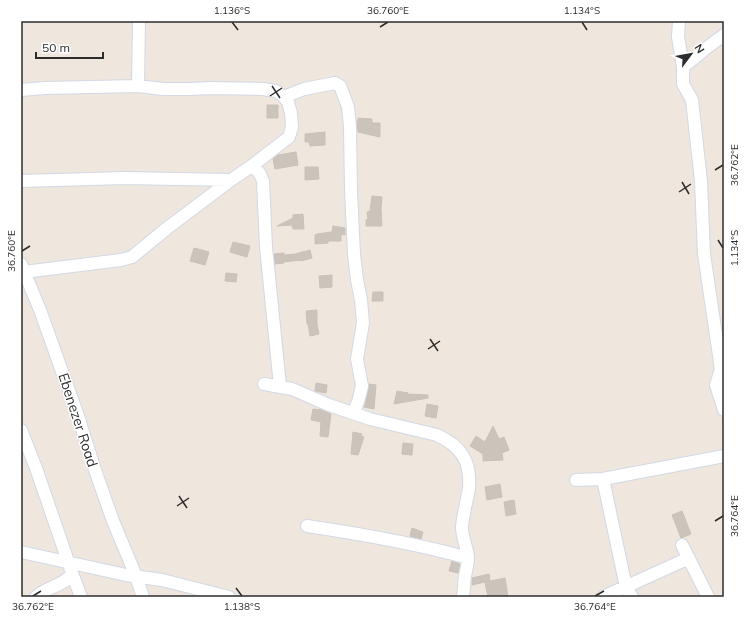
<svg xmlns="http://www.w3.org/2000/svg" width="745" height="618" viewBox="0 0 745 618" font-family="Mulish,sans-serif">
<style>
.building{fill:#cac4bc;stroke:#cbc2b6}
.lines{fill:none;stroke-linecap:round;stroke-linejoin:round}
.minor-casing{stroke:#d2d8e6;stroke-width:14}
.minor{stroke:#fff;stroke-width:12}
.ticks{fill:none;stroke:#2c2c2c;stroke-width:1.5}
.labels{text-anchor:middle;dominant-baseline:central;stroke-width:3;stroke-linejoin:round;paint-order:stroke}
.street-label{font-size:14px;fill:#2c2c2c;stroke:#fff}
.neatline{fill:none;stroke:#2c2c2c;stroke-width:1.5}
.ticks-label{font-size:10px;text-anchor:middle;fill:#2c2c2c}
</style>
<rect width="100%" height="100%" fill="#efe6dd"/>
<path class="building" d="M267,105H278V118H267Z
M358,118L372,119V123H380V137L358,132L357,121H358Z
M325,132V145L310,146L309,142H305V134Z
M296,152L298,165L275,169L273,159L278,155Z
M305,167H318L319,179L305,180Z
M372,196L382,197L381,208L382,226H366V220L368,219L367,212L370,211Z
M303,214L304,229H293L292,225L277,226L293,218V215Z
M333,226L345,228V235L341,234V241H328V243L315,244V235L317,234L332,232Z
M233,242L250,246L247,257L230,252Z
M194,248L209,252L205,265L190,261Z
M310,250L312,258L301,261V260L284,262V263L275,264L274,254L284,253V255L295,254Z
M226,273L237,274L236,282L225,281Z
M332,275V287L320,288L319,276Z
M373,292H383V301H372Z
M317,310V324L319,334L310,336L308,324H307L306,311Z
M316,383L327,385L326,393L315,391Z
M369,384L376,385L374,409L364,407L369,388Z
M397,391L408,393L407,394L428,395V398L394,404Z
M427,404L438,406L436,418L425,416Z
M313,409L322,410L331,414L328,437L320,436L321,422L311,420Z
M493,426L499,439L504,437L509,450L502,453L503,460L483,461V454L470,446L476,436L485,442Z
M353,432L362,434L361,436L364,437L358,455L351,454Z
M403,443L413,444L412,455L402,454Z
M500,484L502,497L487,500L485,487Z
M514,500L516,514L506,516L504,502Z
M682,511L691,534L681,538L672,515Z
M412,528L423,532L421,539L410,536Z
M452,561L460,564L458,573L449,571Z
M489,574L490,581L505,578L508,597H488L485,582L472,585V578Z"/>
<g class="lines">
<g class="minor-casing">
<path id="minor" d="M679,21L678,37L683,67
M724,35L705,49L683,67V84L692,100L701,181L704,254L721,369L716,385L724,410
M138,86L139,21
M21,90L45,88L138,86L163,89H190L212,88L263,89L276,91L284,97L288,102L291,113L292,127L289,137L253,165L231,180L166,229L132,257L121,260L24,272
M284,97L304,89L335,83L340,86L342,91L348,107L350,127L351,191L354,254L357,280L361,300L363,323L357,359L362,386L358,402L353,413
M253,165L260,174L263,181L266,247L280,386
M21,181L125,178L231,180
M21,264L40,310L78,416L95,470L113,521L136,576L143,597
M264,384L292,389L329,405L370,419L437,435C461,446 471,461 469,488C467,501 463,514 462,527C462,538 467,547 468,557C468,564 466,570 465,576C464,583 464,590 463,597
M21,430L36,468L72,573L81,597
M603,479L626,587L632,597
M576,480L603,479L724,456
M307,526C361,534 415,543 468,558
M682,545L708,597
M21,552L126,575L162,580L229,597
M36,597C45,587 67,585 72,573
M603,597L689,558"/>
</g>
<use href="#minor" class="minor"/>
</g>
<path class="ticks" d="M232,22L238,30M582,22L587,30M380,27L388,22M272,86L280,98M270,96L282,88M715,170L723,165M682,182L689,194M679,192L691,184M718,240L723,248M22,251L30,246M430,339L438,351M428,349L440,341M179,496L187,508M177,506L189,498M715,521L723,516M236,588L242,596M33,596L41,591M595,596L604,591"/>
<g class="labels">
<g class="street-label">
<text transform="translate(78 420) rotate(72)">Ebenezer Road</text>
</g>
</g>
<rect width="745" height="618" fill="none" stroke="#ffffff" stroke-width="44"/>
<g transform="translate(691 54) rotate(58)" stroke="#ffffff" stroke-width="3" paint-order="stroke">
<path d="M0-3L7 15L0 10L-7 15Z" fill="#2c2c2c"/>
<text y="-6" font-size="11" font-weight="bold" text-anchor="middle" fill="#2c2c2c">N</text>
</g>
<path d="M36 52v6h67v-6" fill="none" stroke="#2c2c2c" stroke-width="2"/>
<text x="42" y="52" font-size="12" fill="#2c2c2c" stroke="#ffffff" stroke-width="3" paint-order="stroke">50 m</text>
<rect x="22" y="22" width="701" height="574" class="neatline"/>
<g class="ticks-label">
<text x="232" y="14">1.136°S</text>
<text x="388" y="14">36.760°E</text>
<text x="582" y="14">1.134°S</text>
<text transform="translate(734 165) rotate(-90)" y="4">36.762°E</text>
<text transform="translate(734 248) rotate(-90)" y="4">1.134°S</text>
<text transform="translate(11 251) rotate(-90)" y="4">36.760°E</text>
<text transform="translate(734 516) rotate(-90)" y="4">36.764°E</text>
<text x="33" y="610">36.762°E</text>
<text x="242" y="610">1.138°S</text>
<text x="595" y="610">36.764°E</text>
</g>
</svg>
